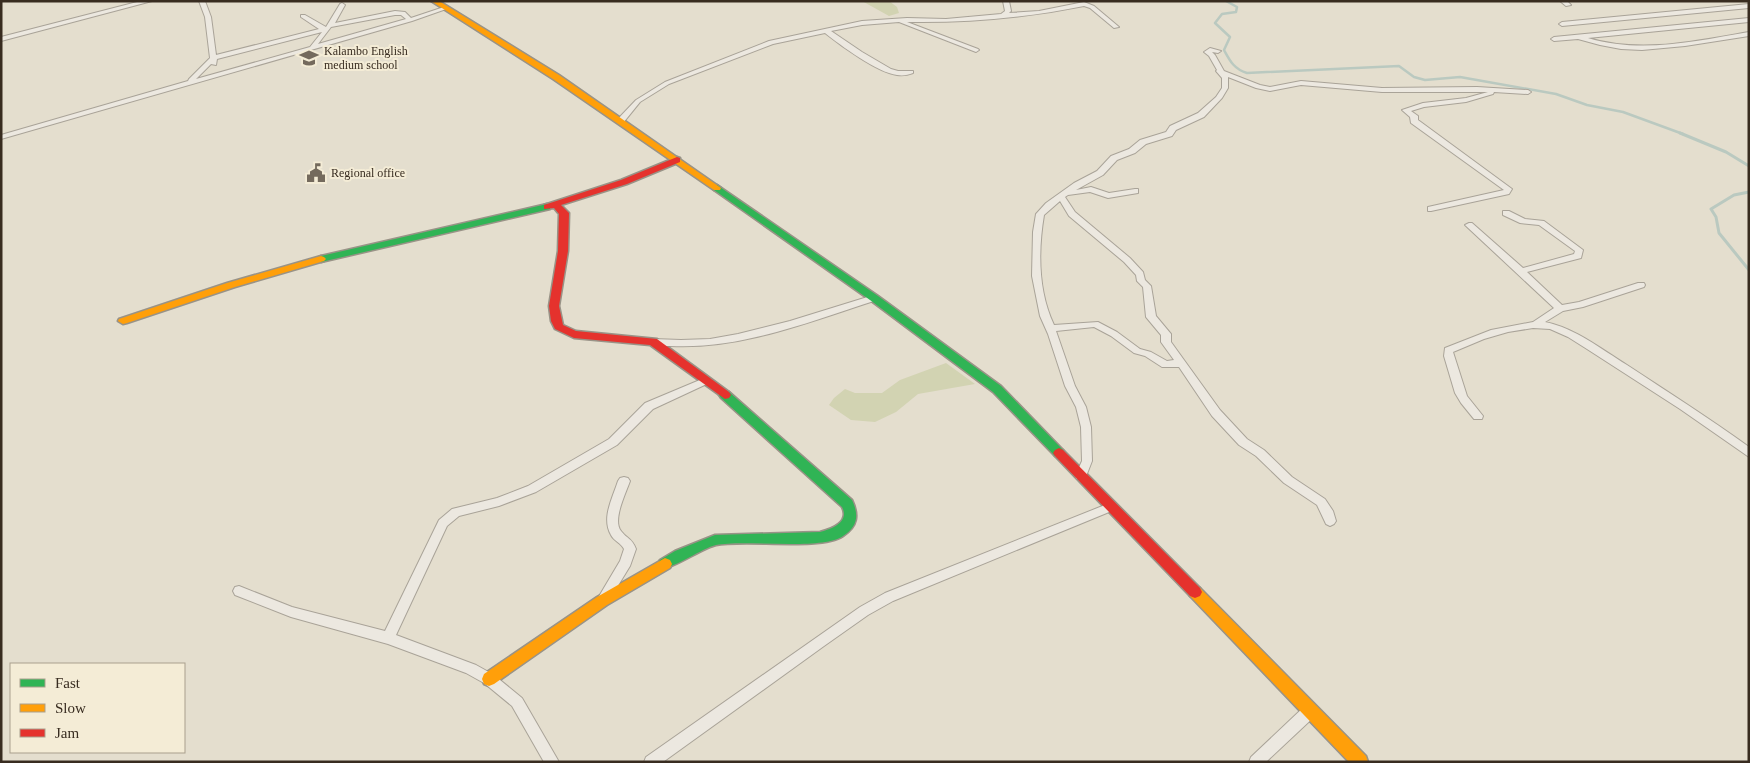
<svg xmlns="http://www.w3.org/2000/svg" width="1750" height="763" viewBox="0 0 1750 763" font-family="Georgia,serif">
<style>
.green{fill:#d2d3b2}
.lines{fill:none;stroke-linecap:round;stroke-linejoin:round}
.stream-far1{stroke:#bac9c0;stroke-width:2.5}
.stream{stroke:#bac9c0;stroke-width:3}
.street-casing{stroke:#a9a398;stroke-width:2}
.fast-casing{stroke:#999387;stroke-width:3}
.slow-casing{stroke:#999387;stroke-width:3}
.jam-casing{stroke:#999387;stroke-width:3}
.street{fill:#ece8e0;fill-rule:evenodd}
.fast{fill:#30b455;fill-rule:evenodd}
.slow{fill:#ff9f0a;fill-rule:evenodd}
.jam{fill:#e5322d;fill-rule:evenodd}
.labels{text-anchor:middle;dominant-baseline:central;stroke-width:4;stroke-linejoin:round;paint-order:stroke}
.far-poi-label{font-size:12px;fill:#382c20;stroke:#f4ecd6;text-anchor:start}
</style>
<rect width="100%" height="100%" fill="#e4dece"/>
<path class="green" d="M862,1H889L897,7L899,13L889,16Z
M946,363L975,384L918,394L896,412L875,422L851,420L829,405L834,398L845,389L855,393H882L900,380Z"/>
<g class="lines">
<path class="stream-far1" d="M1226,1L1237,7L1236,12L1222,14L1215,23L1230,37L1224,50C1230,61 1234,69 1247,73L1399,66L1414,77L1425,80L1460,77L1556,94L1587,105L1623,112L1683,134"/>
<path class="stream" d="M1680,133L1726,152L1749,166
M1749,192L1734,195L1711,209L1716,217L1719,233L1749,270"/>
<g class="street-casing">
<path id="street" d="M141,1H152L1,41V37Z
M199,1H205L211,17L216,55L319,29L301,17V15H305L326,27L340,4L342,3L345,5L335,23L395,11L405,12L411,18L444,7L449,8L412,21L1,139V135L188,81L189,79L210,58L205,17ZM395,15H401L406,19L318,44L331,27ZM322,32L310,47L196,79L211,64L216,65L217,59Z
M1003,1H1009L1011,11L1009,13L1039,11L1084,2L1094,6L1119,27L1114,28L1090,8L1084,6C1025,18 967,23 907,22L978,49L979,50L976,52L899,22L862,25L831,31L862,52L891,69L898,71H913V73C908,75 903,76 897,75C878,73 840,45 825,33L773,44L669,84L640,102L623,123L616,121L636,100L665,82L769,41L862,21L907,18L946,19L1001,14L1005,11Z
M1560,1H1567L1571,5L1566,6Z
M1749,4V8L1562,26L1559,24L1562,22Z
M1749,18V22L1588,38C1641,54 1696,41 1749,32V36L1685,46L1642,50L1621,49L1600,45L1578,39L1554,41L1551,39L1554,37Z
M1210,48L1221,51L1218,53L1212,52L1215,55L1224,71L1260,85L1270,87L1301,81L1382,88L1477,87L1528,90L1531,92L1528,94L1494,92L1493,94L1466,102L1424,107L1411,111L1418,116V120L1512,189L1509,194L1431,211H1428V207L1504,190L1411,123L1410,117L1402,110L1423,103L1466,98L1488,92H1382L1301,85L1270,91L1256,88L1228,77V88L1222,98L1204,117L1176,130L1172,136L1146,144L1135,153L1117,160L1103,175L1076,190L1091,187L1109,193L1135,189H1138V193L1108,198L1090,192L1068,195L1065,197L1075,212L1130,258L1143,272L1145,280L1151,286L1156,316L1171,334V342L1220,410L1247,439L1264,450L1292,477L1325,499L1333,511L1336,521L1334,524L1330,526L1326,524L1317,505L1284,483L1256,456L1239,445L1212,416L1179,367H1162L1145,356L1134,353L1111,336L1094,327L1056,331L1075,386L1086,407L1091,427L1092,461L1085,479H1077L1075,476L1082,461L1081,427L1076,407L1065,386L1048,334L1040,316L1032,276L1033,232L1036,214L1046,203L1074,183L1097,171L1111,156L1129,149L1140,140L1166,132L1170,126L1198,113L1216,97L1222,88V78L1216,71L1217,70L1209,56L1204,52ZM1060,201L1069,216L1124,262L1136,275L1137,281L1143,287L1146,317L1161,335V342L1174,360L1167,361L1151,352L1140,349L1117,332L1098,322L1054,325C1038,291 1038,251 1044,215Z
M1503,211H1509L1525,219L1544,221L1583,250L1581,258L1527,272L1562,305L1579,302L1638,283H1644L1645,285L1644,287L1583,307L1563,311L1545,322C1575,328 1601,349 1627,365C1668,392 1709,418 1749,447V457L1680,409L1587,349L1568,337L1550,329L1533,328L1508,332L1484,339L1453,352L1467,396L1483,416L1482,419H1474L1461,403L1455,393L1444,356L1445,348L1491,330L1533,322L1554,308L1465,225L1469,223H1472L1523,268L1574,254L1575,251L1539,225L1520,223L1503,215Z
M874,295L877,296L879,298L877,300C811,321 741,350 670,346C663,346 653,347 648,342L653,339L681,340L710,339L738,334L790,321Z
M707,377L712,380L711,382L653,409L617,445L536,492L499,506L459,516L447,526L396,635L476,665L494,675L522,698L559,762H544L512,706L484,683L466,673L388,644L291,617L235,595L233,591L235,587L239,586L292,607L385,631L439,520L452,509L497,498L528,486L609,439L645,403Z
M624,477L628,478L630,481C626,493 612,520 621,531C627,539 632,538 636,549L630,566L608,602L604,603L600,602L598,598L620,561L624,549C621,543 614,541 611,535C601,518 613,497 618,481L620,478Z
M1110,503L1114,504L1116,507L1114,510L893,601L868,615L824,646L663,762H644L646,757L860,607L885,593Z
M1310,705L1315,706L1317,711L1315,716L1266,762H1249L1251,757L1305,706Z"/>
</g>
<g class="fast-casing">
<path id="fast" d="M717,185L878,296L1001,386L1063,450L1065,453L1063,456H1055L993,392L870,300L714,190L713,188Z
M547,204L550,205V209L321,262L316,259L321,256Z
M725,391L729,392L852,500C859,515 858,526 843,536C822,551 744,539 716,545C702,548 670,571 660,568L658,564L660,560L675,551L715,535L820,532C832,529 850,522 842,507L721,398L719,395L721,392Z"/>
</g>
<g class="slow-casing">
<path id="slow" d="M431,1H439L559,75L721,188L720,190H714L553,79Z
M321,256L324,257L326,259L324,261L235,287L127,323L123,324L118,321L119,319L227,283Z
M665,558L670,560L672,564L670,568L607,605L494,684L489,686L484,684L482,679L484,674L597,597Z
M1195,586L1200,588L1366,756L1368,762H1349L1190,596L1188,592L1190,588Z"/>
</g>
<g class="jam-casing">
<path id="jam" d="M677,157L680,158V162L627,184L561,205L569,213L568,251L559,306L563,325L576,331L657,339L729,392L731,395L729,398L725,399L650,345L574,338L555,329L551,321L549,306L558,251L559,214L554,208L544,209V205L621,180Z
M1059,448L1063,450L1200,588L1202,592L1200,596L1195,598L1190,596L1055,456L1053,453L1055,450Z"/>
</g>
<use href="#street" class="street"/>
<use href="#fast" class="fast"/>
<use href="#slow" class="slow"/>
<use href="#jam" class="jam"/>
</g>
<defs>
<g id="school-bare" transform="scale(1.5)"><path d="M0-5L7-2L0 1L-7-2ZM-4 1L0 2.5L4 1V4Q0 6-4 4Z" fill="#746a5d" stroke="#f4ecd6" stroke-width="2.5" paint-order="stroke"/></g>
<g id="civic-bare" transform="scale(1.5)"><path d="M-.6-6.5H3V-4.5H.6V-3L4-1V1h2V6H-6V1h2V-1L-.6-3ZM-1.2 2.5V6h2.4V2.5Z" fill="#746a5d" stroke="#f4ecd6" stroke-width="2.5" paint-order="stroke"/></g>
</defs>
<g fill-rule="evenodd">
<use href="#school-bare" x="309" y="58"/>
<use href="#civic-bare" x="316" y="173"/>
</g>
<g class="labels">
<g class="far-poi-label">
<text x="324" y="51">Kalambo English<tspan x="324" dy="14">medium school</tspan></text>
<text x="331" y="173">Regional office</text>
</g>
</g>
<rect width="1750" height="763" fill="none" stroke="#382c20" stroke-width="5"/>
<rect x="10" y="663" width="175" height="90" fill="#f4ecd6" stroke="#a99f8d"/>
<rect x="20" y="679" width="25" height="8" fill="#30b455" stroke="#a99f8d"/>
<text x="55" y="688" font-size="15" fill="#382c20">Fast</text>
<rect x="20" y="704" width="25" height="8" fill="#ff9f0a" stroke="#a99f8d"/>
<text x="55" y="713" font-size="15" fill="#382c20">Slow</text>
<rect x="20" y="729" width="25" height="8" fill="#e5322d" stroke="#a99f8d"/>
<text x="55" y="738" font-size="15" fill="#382c20">Jam</text>
</svg>
